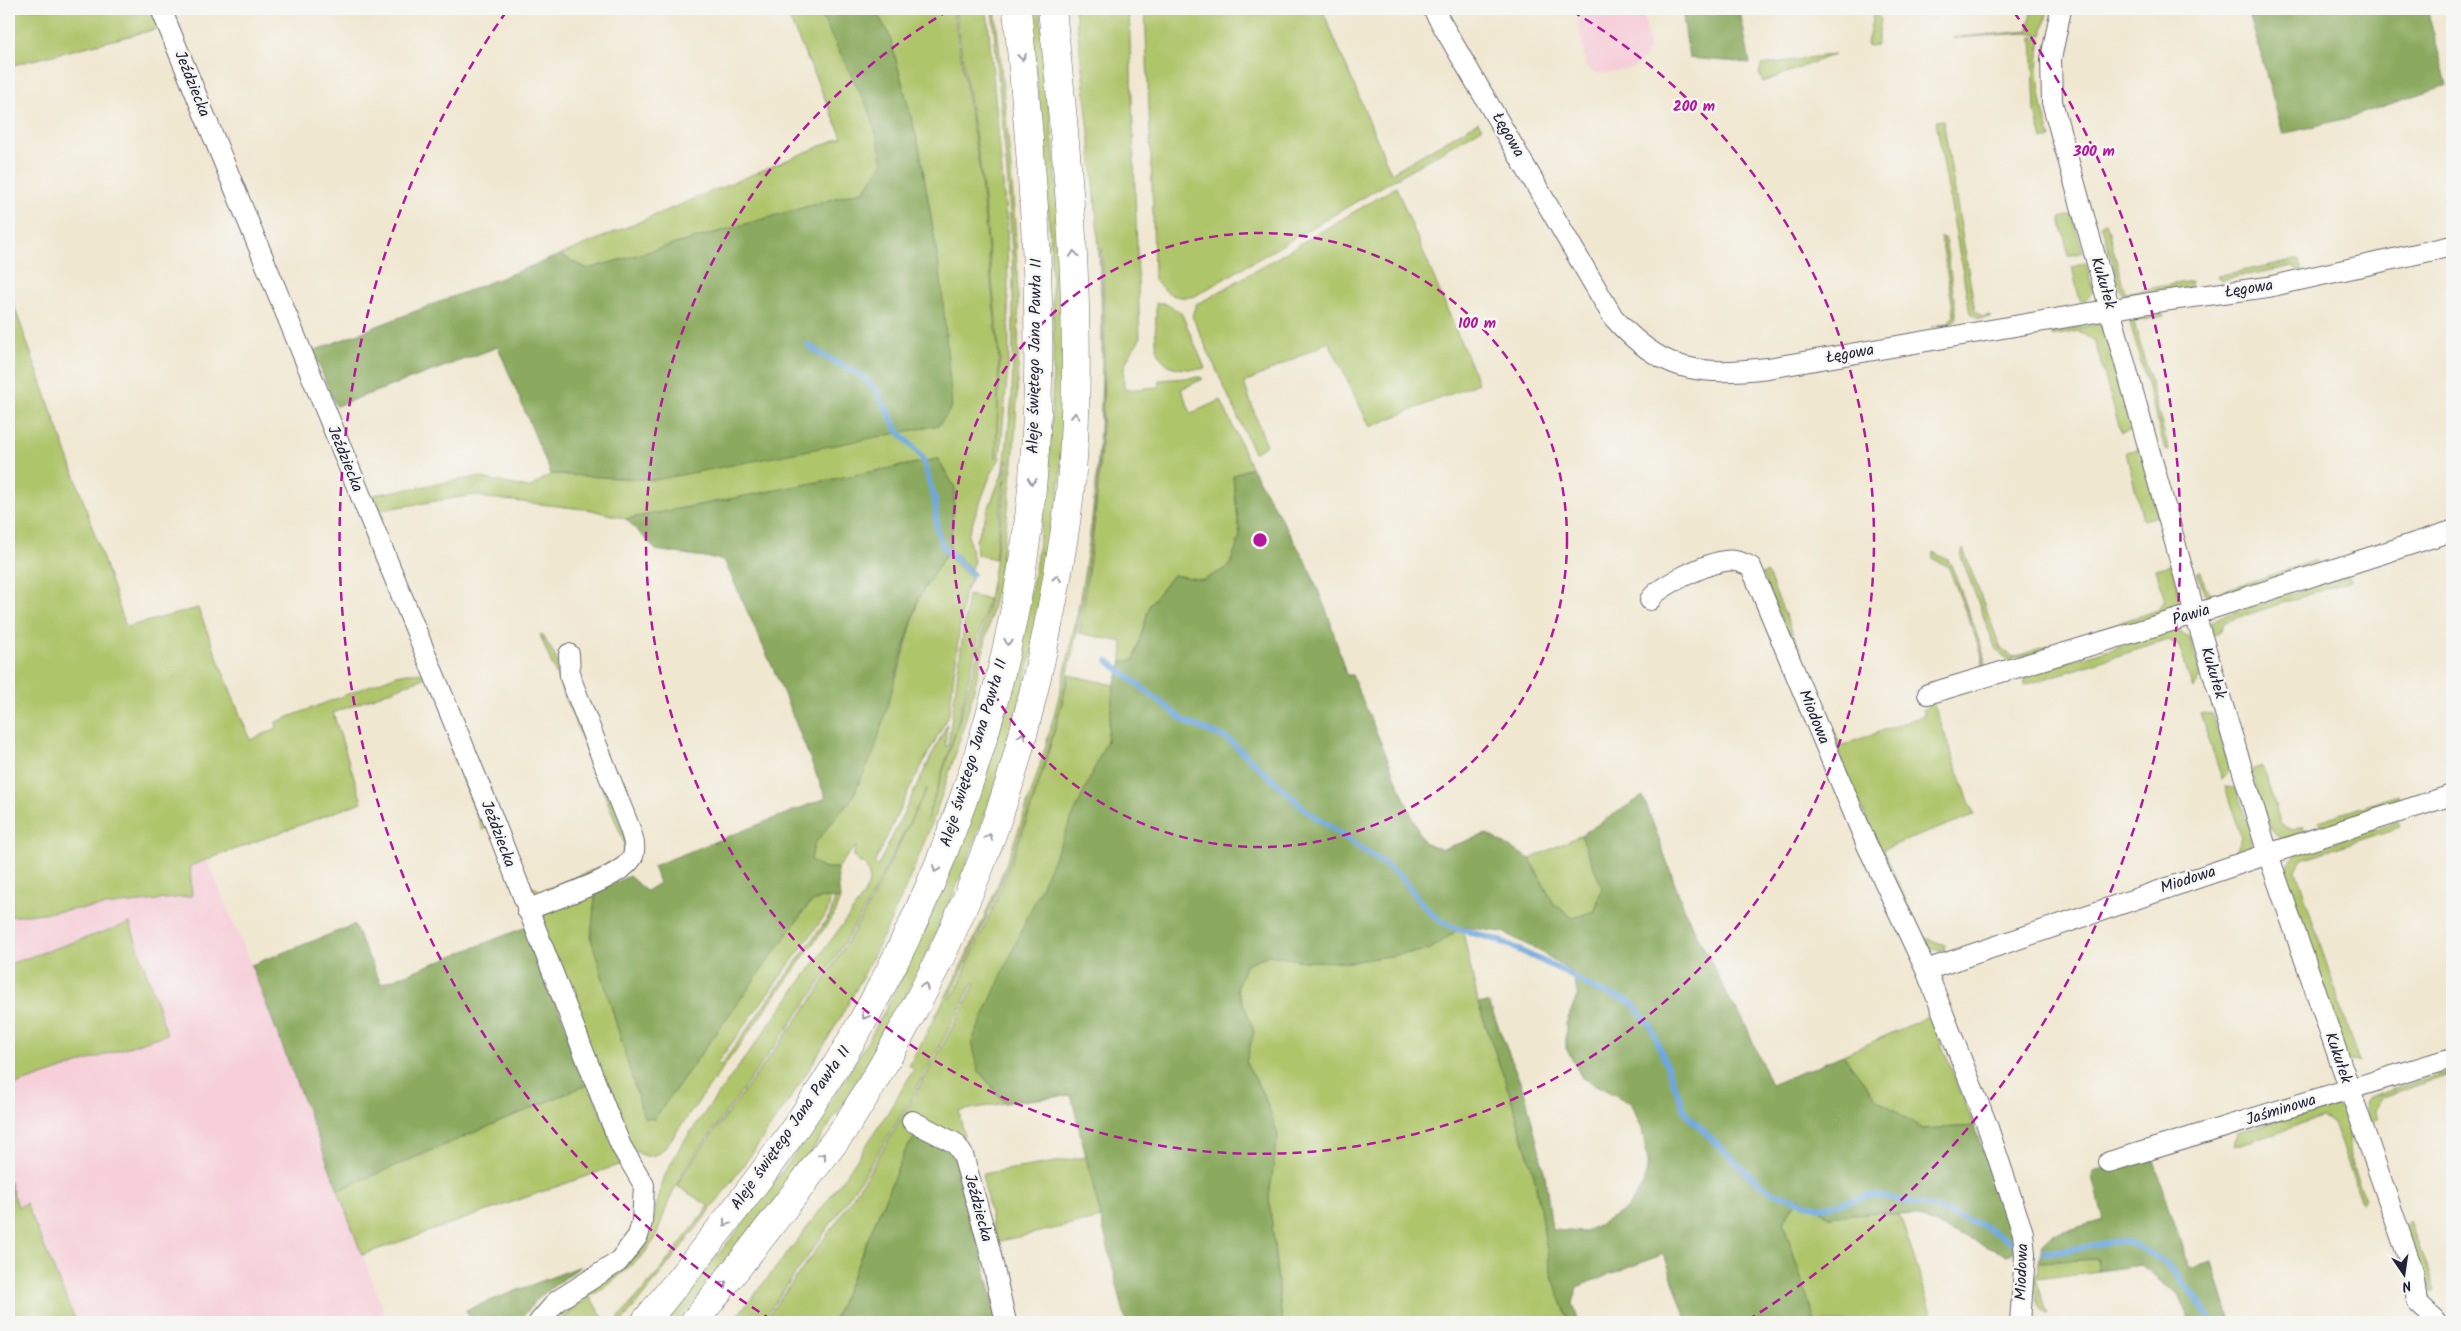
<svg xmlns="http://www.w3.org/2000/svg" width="2461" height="1331" viewBox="0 0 2461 1331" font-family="Kalam,sans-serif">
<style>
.built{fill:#f6cfd9}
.green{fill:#afc56a;stroke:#687452}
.forest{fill:#8baa5e;stroke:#56664c}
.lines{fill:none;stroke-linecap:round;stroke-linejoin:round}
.stream{stroke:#6ea7dd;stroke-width:6}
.minor-casing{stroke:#6a676f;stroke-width:22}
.motorway-casing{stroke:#6a676f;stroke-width:29}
.minor{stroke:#fff;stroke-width:20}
.motorway{stroke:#fff;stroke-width:28}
.oneway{stroke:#9c9ca7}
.ring{fill:none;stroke:#b5179e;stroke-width:2.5;stroke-dasharray:9 6}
.labels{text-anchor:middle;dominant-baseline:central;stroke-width:5;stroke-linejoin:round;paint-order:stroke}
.street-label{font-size:16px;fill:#22223b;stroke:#f6f6f2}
.centre{fill:#b5179e;stroke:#f6f6f2;stroke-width:2.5}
.ring-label{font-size:15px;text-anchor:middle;font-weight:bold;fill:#b5179e;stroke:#f6f6f2;stroke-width:5;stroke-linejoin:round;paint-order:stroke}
</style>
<rect width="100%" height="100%" fill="#f6f6f2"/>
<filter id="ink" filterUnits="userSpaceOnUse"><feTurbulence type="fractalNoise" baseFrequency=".02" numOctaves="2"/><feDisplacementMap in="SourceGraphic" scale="10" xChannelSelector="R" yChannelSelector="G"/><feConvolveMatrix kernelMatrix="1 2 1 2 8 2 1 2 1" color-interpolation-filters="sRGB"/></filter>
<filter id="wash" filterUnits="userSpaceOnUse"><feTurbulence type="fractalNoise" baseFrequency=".0096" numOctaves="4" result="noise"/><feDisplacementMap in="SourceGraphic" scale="20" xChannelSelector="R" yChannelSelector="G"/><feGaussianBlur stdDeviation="1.12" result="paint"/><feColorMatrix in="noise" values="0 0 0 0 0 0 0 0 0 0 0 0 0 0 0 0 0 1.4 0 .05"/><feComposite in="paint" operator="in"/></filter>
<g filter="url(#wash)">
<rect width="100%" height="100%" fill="#f0e7d0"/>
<path class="built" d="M1576,9H1643L1649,47L1647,55L1634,68L1605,73H1595L1586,67Z
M208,861L251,965L388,1322H76L27,1203L18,1207L9,1181V917L192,896L190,866Z"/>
<path class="green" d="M9,9H153L161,28L9,66Z
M785,9H818L871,114L883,161L865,190L588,269L560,255L842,137Z
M875,9H953L980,172L999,359L996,458L1000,359L981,172L955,9H987L1007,227L1009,356L1000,458L990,476L968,535L974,561L971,569L950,548L955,488L938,459L626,519L592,510L487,498L474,495L380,510L384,519L380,518L373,500V495L477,477L529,488L551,474L655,480L941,279L920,151L890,37Z
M992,9H995C1007,126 1021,245 1018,364C1014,601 950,836 827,1040C767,1140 695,1231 622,1322H615L658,1273L709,1206L677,1186L686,1170L816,994L870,903L927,788L868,903L814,992L685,1169L670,1198L655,1239L643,1255L605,1288L583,1299L572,1309L562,1322H550L651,1225L665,1175L681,1145L862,898C870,883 872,878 864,863H859L853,856L857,845L837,868H822L811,860L814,843L826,828L899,671L919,597L946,554L972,579L964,593L949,714L910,788L874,864L878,866L947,724L945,746H948L968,595L988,599L957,726L926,822C945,766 964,710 978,652C993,589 1001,525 1008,461H1006L995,559L977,555L976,540L1004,469L1012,398L1013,356V272L1008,183Z
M1029,9H1040C1048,96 1058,183 1064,270C1066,306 1063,342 1063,377C1062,405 1064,434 1062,462C1042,690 965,915 841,1107C793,1183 734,1253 678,1322H664C743,1225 822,1126 882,1016C989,817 1049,596 1053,370C1055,249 1042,129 1029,9Z
M1075,9H1129L1140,339C1127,359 1120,366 1125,390L1159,387V380L1200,377L1203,379L1181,389L1191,413L1221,400L1251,467L1233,477L1240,537L1229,567L1203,580L1173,575L1150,604L1134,661H1122L1123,642L1079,633C1101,502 1109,381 1102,248H1100C1111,436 1092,625 1031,805C1008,871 979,935 949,999C959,991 965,968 971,956C1014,866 1046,771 1069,675L1114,685L1107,740L978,1070L1005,1103L959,1111L964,1137L961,1141L920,1130L905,1151L833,1322H763C788,1288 813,1255 837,1221C888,1145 933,1066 975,984L973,983C943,1040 913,1098 878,1153C841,1211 801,1266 761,1322H732C798,1242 862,1159 914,1069L909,1066C939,1009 970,953 994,894C1063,726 1100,545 1102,364C1103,246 1089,126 1075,9Z
M1145,9H1322L1391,173L1478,122L1482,128L1195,296C1174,300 1168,294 1154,280L1153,211Z
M2031,9H2048L2042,35L2025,33L1953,38L2029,31Z
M1874,11L1881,19L1877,45L1868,46L1867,43Z
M2032,37L2041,38C2035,77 2040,102 2051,139H2042L2035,112Z
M1835,54L1763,82L1759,73L1762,65Z
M1943,120L1975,311L1982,317L1990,315V317L1979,319L1970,313L1936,121Z
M1396,187L1478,383L1370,427L1329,342L1244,383L1266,445L1254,453L1192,316L1196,304L1209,298Z
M2072,215L2083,252L2069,256L2060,218Z
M2106,222L2125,293L2191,281V286L2188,290L2132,296L2121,293L2101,224Z
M1941,237L1945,238L1957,318L1950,324L1931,327L1949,322L1954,315Z
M2300,259L2303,274L2293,266L2221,280L2217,276Z
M2086,263L2093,291L2086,300L2080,301L2072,267Z
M9,292L77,482L126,627L198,608L250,740L277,728L276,722L397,675L407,673H421L424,678L333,713L362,802L190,866L192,896L9,917Z
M1156,303H1164L1181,312L1205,368C1199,370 1193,369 1186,369C1147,368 1157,332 1156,303Z
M2156,310L2165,316L2134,322L2169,451L2165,450L2130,323L2141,312Z
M2097,324L2101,325L2107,335L2135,428L2121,433L2095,342L2079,331L2052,336V332Z
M2140,449L2158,516L2143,520L2126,452Z
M1963,549L2001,649L2014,657L2085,634L2084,641L2009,660L2002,656L1994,645L1961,556Z
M1933,552L1948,560L1952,567L1985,657V665L1983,668L1974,669L1982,666L1983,657L1948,566L1933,559Z
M2317,560L2316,568L2216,598L2205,595L2197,572L2201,571L2205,586L2213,594Z
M2171,565L2180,597L2173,612L2102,635L2097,630L2158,610L2165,600L2156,569Z
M1767,572L1841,746L1925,715L1923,710L1933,702L1974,815L1883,849L1922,937L1945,945L1944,950L1931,949L1917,938L1762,574Z
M2347,575L2350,581L2225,622L2219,633L2210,636L2212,621L2222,616Z
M2178,631L2190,638L2201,675L2193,689L2179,646L2168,640L2025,685V675L2166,632Z
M542,634L554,654L629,843L623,862L539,896L533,895L525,873L530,886L542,891L620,859L626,847L540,635Z
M2200,713L2213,714L2230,770L2222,779Z
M450,748L455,751L487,827L483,831Z
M2262,766L2281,824L2293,830L2304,826L2303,835L2282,839C2261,826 2258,792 2251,770Z
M2225,787L2236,788L2252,836L2249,850L2239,856L2236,849L2241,837Z
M2399,795L2401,803L2324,829L2318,821Z
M2398,821L2400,827L2302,859L2296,870L2359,1063L2354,1061L2346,1062L2285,874L2288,863L2296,855Z
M1581,835L1602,887L1595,911L1573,918L1554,904L1530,859Z
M596,888L591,938L644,1118L654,1119L809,904L821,898H831L827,913L717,1063L721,1065L823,925L830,915L835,898L840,899L834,915L667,1145C654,1162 640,1158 627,1143L541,925L546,911Z
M130,923L167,1034L9,1087V964Z
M1462,927L1478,1003L1511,1098L1534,1175L1551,1273L1569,1322H1282L1269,1196L1278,1135L1265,1098L1246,1062L1254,1031L1237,988L1245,964L1269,955L1304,961L1350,962L1429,950Z
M1930,1016L1974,1126L1923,1129L1877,1099L1843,1055Z
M2452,1070V1074L2379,1098L2374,1110L2377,1120L2368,1123L2364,1103L2368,1098Z
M589,1084L621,1164L362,1255L338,1190Z
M2330,1103C2359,1113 2346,1134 2350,1156C2352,1170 2361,1186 2366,1199L2363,1204L2333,1123L2321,1118L2234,1146L2237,1133Z
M1086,1157L1101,1218L996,1242L982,1174Z
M9,1181L18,1207L26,1203L76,1322H9Z
M1799,1197L1829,1216L1878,1212L1900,1216L1935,1322H1815L1783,1222Z
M2410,1222L2435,1291L2432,1292L2412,1251L2405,1227Z
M2097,1259L2099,1271L2036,1279L2048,1315C2040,1310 2036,1301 2037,1292L2032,1291L2034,1275H2038L2039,1262Z
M590,1297L601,1315L610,1322H563L572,1310Z"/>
<path class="forest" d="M818,9H875L890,37L920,151L941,279L952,407L939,425L655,480L551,474L498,347L336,406L313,351L560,255L588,269L865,190L883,161L871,114Z
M1682,9H1742L1741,17L1750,63L1689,58Z
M2248,9H2427L2447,85L2351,117L2283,134Z
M938,459L955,488L950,548L919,597L874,752L851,800L814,844L811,860L822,868H837L840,899L821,898L809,904L654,1119L644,1118L591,938L596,888L613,884L629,876L646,891L659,883L653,866L826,798L777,677L724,560L656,550L626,519Z
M1251,467L1307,563L1329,617L1346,675H1352L1423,842L1442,849L1487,834L1530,859L1554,904L1573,918L1595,911L1602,887L1581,835L1643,796L1685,911L1731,1002L1744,1021L1771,1085L1843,1055L1877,1099L1923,1129L1974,1126L2012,1230L2014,1240L2013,1253L2007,1255L1915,1216L1878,1212L1829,1216L1799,1197L1783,1222L1815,1322H1687L1664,1254L1577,1287L1573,1304L1579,1322H1569L1551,1273L1534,1175L1511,1098L1478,1003H1489L1526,1097L1545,1175L1552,1230L1585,1232L1627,1209L1644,1184L1648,1162L1642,1129L1632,1104L1582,1078L1566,1048V1023L1578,994L1571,972L1543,953L1503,932L1462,927L1429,950L1350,962L1304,961L1269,955L1246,964L1237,988L1254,1031L1246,1062L1265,1098L1278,1135L1269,1196L1282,1322H1126L1071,1095L1005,1103L978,1070L972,1041L1107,740L1114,685L1122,661L1134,660L1150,604L1173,575L1203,580L1229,567L1240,537L1233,476Z
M354,925L381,984L526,927L589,1084L338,1190L251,965Z
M920,1130L954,1152L999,1322H833L905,1151Z
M2152,1154L2189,1269L2212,1262L2230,1322H2190L2178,1294L2141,1265L2099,1271L2097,1259L2039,1262L2042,1244L2053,1234L2104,1220L2092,1177L2093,1171Z
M581,1266L538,1298L519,1322H472L466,1310Z"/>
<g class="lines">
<path class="stream" d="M808,345L822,355L861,375L877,391L898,431L922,457L935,500L937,531L943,547L972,574
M1108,661L1186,722L1228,739L1306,810L1401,876L1422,904L1439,920L1455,928L1498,940L1561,970L1596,990L1630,1001L1651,1026L1686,1114L1747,1173L1772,1192L1821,1208L1872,1195L1930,1206L1981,1225L2012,1242
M2043,1252C2067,1252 2088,1246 2111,1242C2151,1237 2195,1291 2211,1322"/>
</g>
</g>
<g filter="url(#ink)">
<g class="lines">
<g class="minor-casing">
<path id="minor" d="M161,9L488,806L607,1112L621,1146L644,1185L642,1222L638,1236L618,1262L557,1301L539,1322
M1433,9L1613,317C1661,372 1698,376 1768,368L2155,302L2268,287L2452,246
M2061,9L2051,59L2052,102L2195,614L2268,854L2413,1271L2417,1302L2436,1320
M1650,600C1658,586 1708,563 1725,561C1734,559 1742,562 1751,567L1867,845L1926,970L2268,854L2452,795
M1928,694L2195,614L2452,531
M527,910C550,900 624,878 633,856C636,847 633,838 630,829L570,677L569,654
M1926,970L1987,1125L2023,1233L2025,1255L2020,1322
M912,1121L955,1143L963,1155L989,1247L1006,1322
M2109,1162L2452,1058"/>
</g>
<g class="motorway-casing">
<path id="motorway" d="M645,1322C717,1234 789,1145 847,1048C939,894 1002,718 1026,541C1050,365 1035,184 1017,9
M694,1322C731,1276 767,1230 803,1183C818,1162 836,1142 850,1120C916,1015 973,900 1010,781C1028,720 1042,658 1054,595C1063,544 1072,492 1074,440C1081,296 1067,152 1052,9"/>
</g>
<use href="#minor" class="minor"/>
<use href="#motorway" class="motorway"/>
</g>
<defs><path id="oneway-chevron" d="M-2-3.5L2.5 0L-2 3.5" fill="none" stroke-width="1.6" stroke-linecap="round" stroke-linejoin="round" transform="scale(1.25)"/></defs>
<g class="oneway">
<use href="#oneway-chevron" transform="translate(1022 57) rotate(84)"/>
<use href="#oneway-chevron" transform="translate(1074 254) rotate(-94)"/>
<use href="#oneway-chevron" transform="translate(1075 416) rotate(-88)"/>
<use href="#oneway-chevron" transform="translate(1032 481) rotate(95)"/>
<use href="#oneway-chevron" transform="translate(1057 578) rotate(-80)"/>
<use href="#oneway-chevron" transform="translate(1008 642) rotate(102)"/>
<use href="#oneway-chevron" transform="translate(1022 736) rotate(-74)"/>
<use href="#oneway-chevron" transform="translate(989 837) rotate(-70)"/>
<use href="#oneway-chevron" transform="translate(936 869) rotate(113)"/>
<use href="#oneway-chevron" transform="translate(925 986) rotate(-63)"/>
<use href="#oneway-chevron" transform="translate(865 1016) rotate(119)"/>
<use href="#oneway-chevron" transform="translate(823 1156) rotate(-53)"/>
<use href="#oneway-chevron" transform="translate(726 1223) rotate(126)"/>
<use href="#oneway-chevron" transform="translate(724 1284) rotate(-51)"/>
</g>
</g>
<g class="ring">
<circle cx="1260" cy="540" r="307"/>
<path d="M1572 11A614 614 0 1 1 948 11"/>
<path d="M772 1320A920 920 0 0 1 506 12M2014 12A920 920 0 0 1 1748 1320"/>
</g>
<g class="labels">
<g class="street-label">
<text transform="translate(192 84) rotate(68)">Jeździecka</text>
<text transform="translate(1508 135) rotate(60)">Łęgowa</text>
<text transform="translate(2103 283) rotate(73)">Kukułek</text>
<text transform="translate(2249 289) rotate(-9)">Łęgowa</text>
<text transform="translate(1850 354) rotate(-10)">Łęgowa</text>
<text transform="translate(1035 356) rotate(-89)">Aleje świętego Jana Pawła II</text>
<text transform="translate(345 459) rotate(68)">Jeździecka</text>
<text transform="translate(2191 615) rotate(-17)">Pawia</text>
<text transform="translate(2213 673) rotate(73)">Kukułek</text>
<text transform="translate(1814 717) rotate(68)">Miodowa</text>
<text transform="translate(974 753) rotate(-73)">Aleje świętego Jana Pawła II</text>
<text transform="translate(498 834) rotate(69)">Jeździecka</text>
<text transform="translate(2188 880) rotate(-18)">Miodowa</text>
<text transform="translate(2338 1058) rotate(71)">Kukułek</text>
<text transform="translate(2281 1110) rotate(-17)">Jaśminowa</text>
<text transform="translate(791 1128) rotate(-55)">Aleje świętego Jana Pawła II</text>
<text transform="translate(978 1208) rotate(75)">Jeździecka</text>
<text transform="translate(2022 1272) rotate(-88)">Miodowa</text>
</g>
</g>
<circle cx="1260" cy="540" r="8" class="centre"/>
<g class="ring-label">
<text x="1694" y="111">200 m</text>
<text x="2094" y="156">300 m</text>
<text x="1477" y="328">100 m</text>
</g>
<rect width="2461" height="1331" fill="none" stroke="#f6f6f2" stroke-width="30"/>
<g transform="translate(2404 1274) rotate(167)" stroke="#f6f6f2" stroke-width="4" paint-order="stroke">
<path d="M0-4L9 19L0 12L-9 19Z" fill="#22223b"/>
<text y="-8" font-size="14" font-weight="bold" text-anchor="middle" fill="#22223b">N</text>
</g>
</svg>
